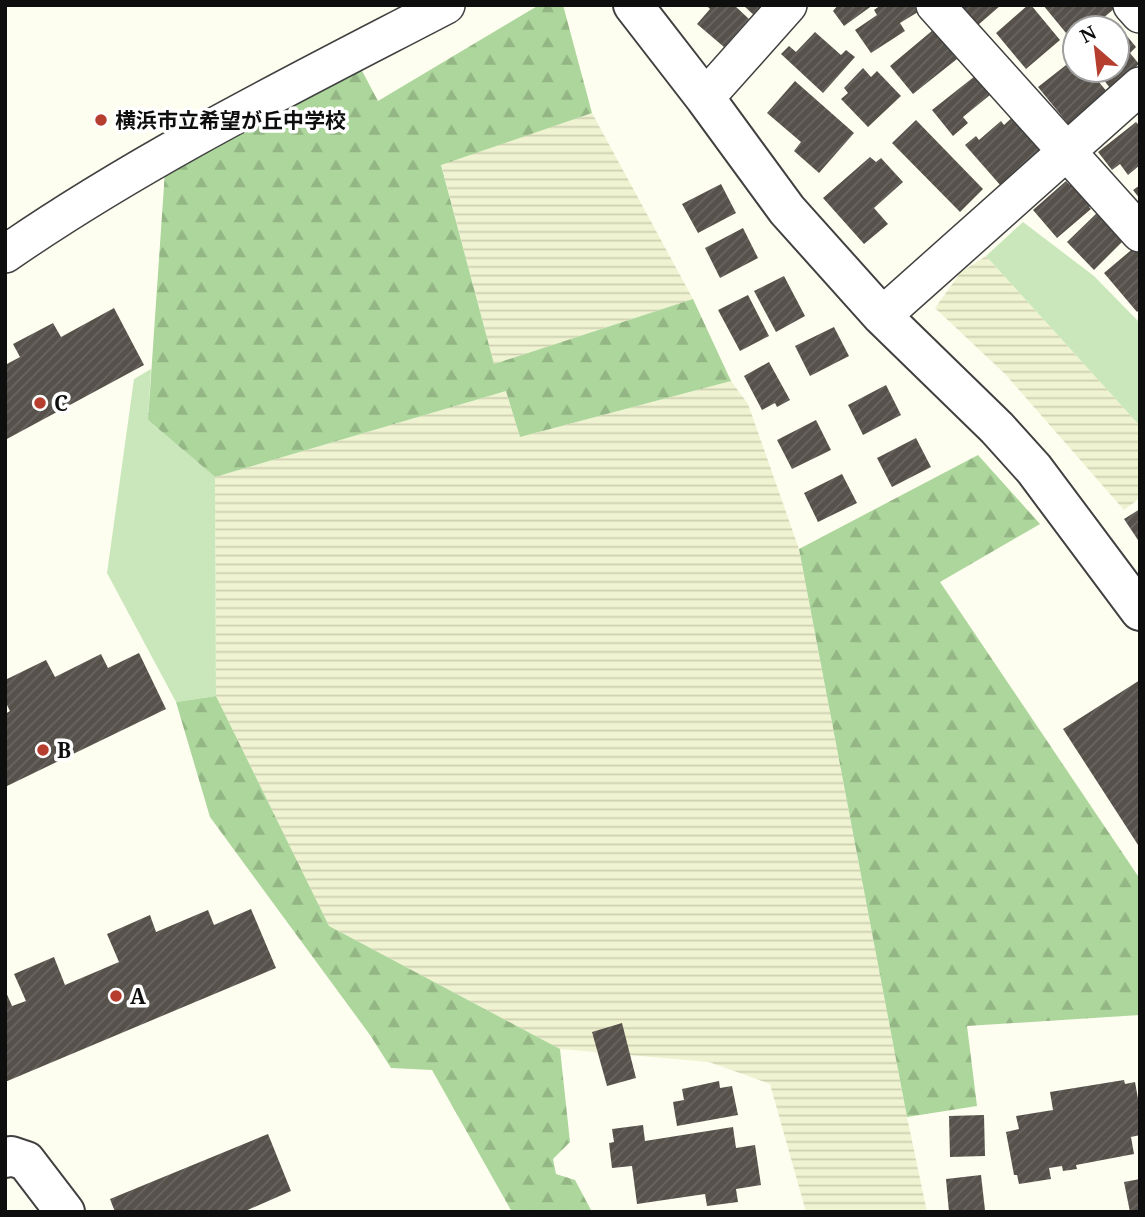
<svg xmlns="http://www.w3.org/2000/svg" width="1145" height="1217" viewBox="0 0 1145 1217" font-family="'Noto Serif','Noto Sans JP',serif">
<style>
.farmland{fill:url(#farmland-rules)}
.green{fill:#cae7bb}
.forest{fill:url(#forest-firs)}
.building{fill:url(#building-hatch)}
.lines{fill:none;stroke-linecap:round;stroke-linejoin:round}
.minor-casing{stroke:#414141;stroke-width:40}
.tertiary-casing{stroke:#414141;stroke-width:42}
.minor{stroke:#fff;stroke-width:37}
.tertiary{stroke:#fff;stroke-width:38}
.poi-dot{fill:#b63e2e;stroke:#fff;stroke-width:2.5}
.labels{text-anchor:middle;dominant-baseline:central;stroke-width:7;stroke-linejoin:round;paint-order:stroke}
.poi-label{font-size:21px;font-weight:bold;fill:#0e0e0e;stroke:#fff;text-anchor:start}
</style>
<defs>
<pattern id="farmland-rules" width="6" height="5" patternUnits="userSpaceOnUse" patternTransform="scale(1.75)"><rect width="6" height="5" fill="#f0f3d1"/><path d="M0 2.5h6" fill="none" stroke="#cdcfb2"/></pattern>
<pattern id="forest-firs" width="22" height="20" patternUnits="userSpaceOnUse" patternTransform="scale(1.75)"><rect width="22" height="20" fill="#acd69b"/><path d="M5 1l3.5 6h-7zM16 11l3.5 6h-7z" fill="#93b684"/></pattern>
<pattern id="building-hatch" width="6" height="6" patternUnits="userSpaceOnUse" patternTransform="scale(1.75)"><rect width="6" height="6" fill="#56514b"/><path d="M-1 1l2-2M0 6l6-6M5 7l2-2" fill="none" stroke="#696561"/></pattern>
</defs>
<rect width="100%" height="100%" fill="#fefef0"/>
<path class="farmland" d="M592,113L693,299L494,364L441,164Z
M986,256L1140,426V498L1124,510L1005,374L935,308L961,272Z
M731,381L748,404L799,549L907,1117L927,1212H806L770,1084L709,1062L560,1049L329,926L216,696L215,477L506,391L520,437Z"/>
<path class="green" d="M1023,222L1094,276L1140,323V426L986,256Z
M151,369L148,420L215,477L216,696L176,702L107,573L134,379Z"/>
<path class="forest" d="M539,5H563L592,113L441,165L494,364L693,299L731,381L520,437L506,391L215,477L148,420L165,171L360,67L378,101Z
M978,455L1040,524L940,582L1140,879V1015L967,1026L977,1106L907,1117L799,549Z
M216,696L329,926L560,1049L570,1142L553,1159L556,1174L575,1180L592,1212H512L432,1070L391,1068L370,1035L210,817L176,702Z"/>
<path class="building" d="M706,5H734L749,19L724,47L697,24L710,9Z
M743,5H770L758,19Z
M838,5H873L844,26L833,11Z
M881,5H914L918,12L900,23L905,31L871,53L855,30L877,15L874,10Z
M960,5H1001L978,25Z
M1028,5H1031L1060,40L1026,69L996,33Z
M1043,5H1112L1114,9L1091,28H1075V44Z
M1117,24L1136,47L1130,53L1139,64L1110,88L1096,70H1117Z
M933,30L957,59L913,94L890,66Z
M815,32L841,55L846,50L855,57L823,93L781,54L789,46L796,52Z
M1075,58V70H1089L1108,93L1069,125L1038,87Z
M863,68L871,77L877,71L901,96L868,127L841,99L848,93L844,88Z
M975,76L990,95L963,117L968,123L953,136L932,110Z
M795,81L854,133L819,173L794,151L801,142L767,113Z
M1016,114L1045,148L1001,186L965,145L976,136L979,140L1001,121L1004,125Z
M916,120L983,189L960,212L892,143Z
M1136,122L1140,126V165L1128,175L1120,164L1112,170L1098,152Z
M870,157L876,162L881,158L903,182L874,208L888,224L864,244L823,198Z
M1078,178L1097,200L1089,207L1091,209L1057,238L1033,210L1066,181L1070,185Z
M721,184L736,213L698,233L682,204Z
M1140,185V199L1133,190Z
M1100,210L1127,237L1094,270L1067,242Z
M743,228L758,258L720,278L705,248Z
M1136,246L1140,250V309L1137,312L1104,273Z
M784,276L805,316L776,332L754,291Z
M748,295L769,336L740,351L718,310Z
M114,308L144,365L5,440V361L7,364L20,357L13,344L53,323L61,337Z
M834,327L849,356L810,376L795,346Z
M769,362L790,400L777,407L775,403L762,410L744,376Z
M886,385L901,415L863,435L848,405Z
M816,420L831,450L792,469L777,440Z
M916,438L931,467L892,487L877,458Z
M842,474L857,503L818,522L804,493Z
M1140,509V543L1124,519Z
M139,653L166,709L5,787V714L10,711L5,701V680L46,660L55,677L101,654L108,668Z
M1140,680V848L1063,729Z
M251,909L276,968L5,1082V990L12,1006L26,1001L14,974L54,957L65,985L119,962L107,934L150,915L156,932L208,910L214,925Z
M622,1023L636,1078L607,1086L592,1032Z
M1124,1080L1125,1084L1135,1082L1140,1110V1135L1131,1137L1134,1154L1076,1165L1077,1169L1063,1171L1062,1166L1049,1168L1051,1179L1019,1184L1017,1175H1014L1006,1132L1019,1129L1016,1116L1053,1110L1050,1092Z
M719,1081L720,1088L732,1086L738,1115L677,1126L673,1102L684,1100L682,1089Z
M984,1115L985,1156L950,1157L949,1116Z
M643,1125L645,1141L733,1127L736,1148L755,1145L761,1185L736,1189L738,1202L707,1206L705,1194L637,1204L632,1166L612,1168L609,1143L614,1142L612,1129Z
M268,1134L291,1191L243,1212H115L110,1199Z
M981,1175L985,1210L949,1212L946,1179Z
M1140,1179V1212H1130L1124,1182Z"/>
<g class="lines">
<g class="minor-casing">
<path id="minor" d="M935,5L1140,233
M1132,5L1140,14
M705,98L788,5
M5,254C144,158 296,83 446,5
M882,316L1140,86"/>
</g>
<g class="tertiary-casing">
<path id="tertiary" d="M633,5L705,98L787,210L882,316L997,428L1034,469L1140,611
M5,1158L11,1156L26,1161L65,1212"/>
</g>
<use href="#minor" class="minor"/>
<use href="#tertiary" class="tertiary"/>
</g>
<g class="poi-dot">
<circle cx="101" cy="120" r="7"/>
<circle cx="40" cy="403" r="7"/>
<circle cx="43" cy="750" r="7"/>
<circle cx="116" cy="996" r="7"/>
</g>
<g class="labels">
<g class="poi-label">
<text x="115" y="120">横浜市立希望が丘中学校</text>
<text x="54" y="403">C</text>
<text x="57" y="750">B</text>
<text x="130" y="996">A</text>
</g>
</g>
<rect width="1145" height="1217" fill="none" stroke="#0e0e0e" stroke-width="14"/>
<g transform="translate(1096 49) rotate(332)"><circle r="33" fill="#ffffff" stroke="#9f9f9f" stroke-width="2"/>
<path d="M0-5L12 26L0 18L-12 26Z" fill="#b63e2e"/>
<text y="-10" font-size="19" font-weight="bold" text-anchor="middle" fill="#0e0e0e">N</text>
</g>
</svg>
